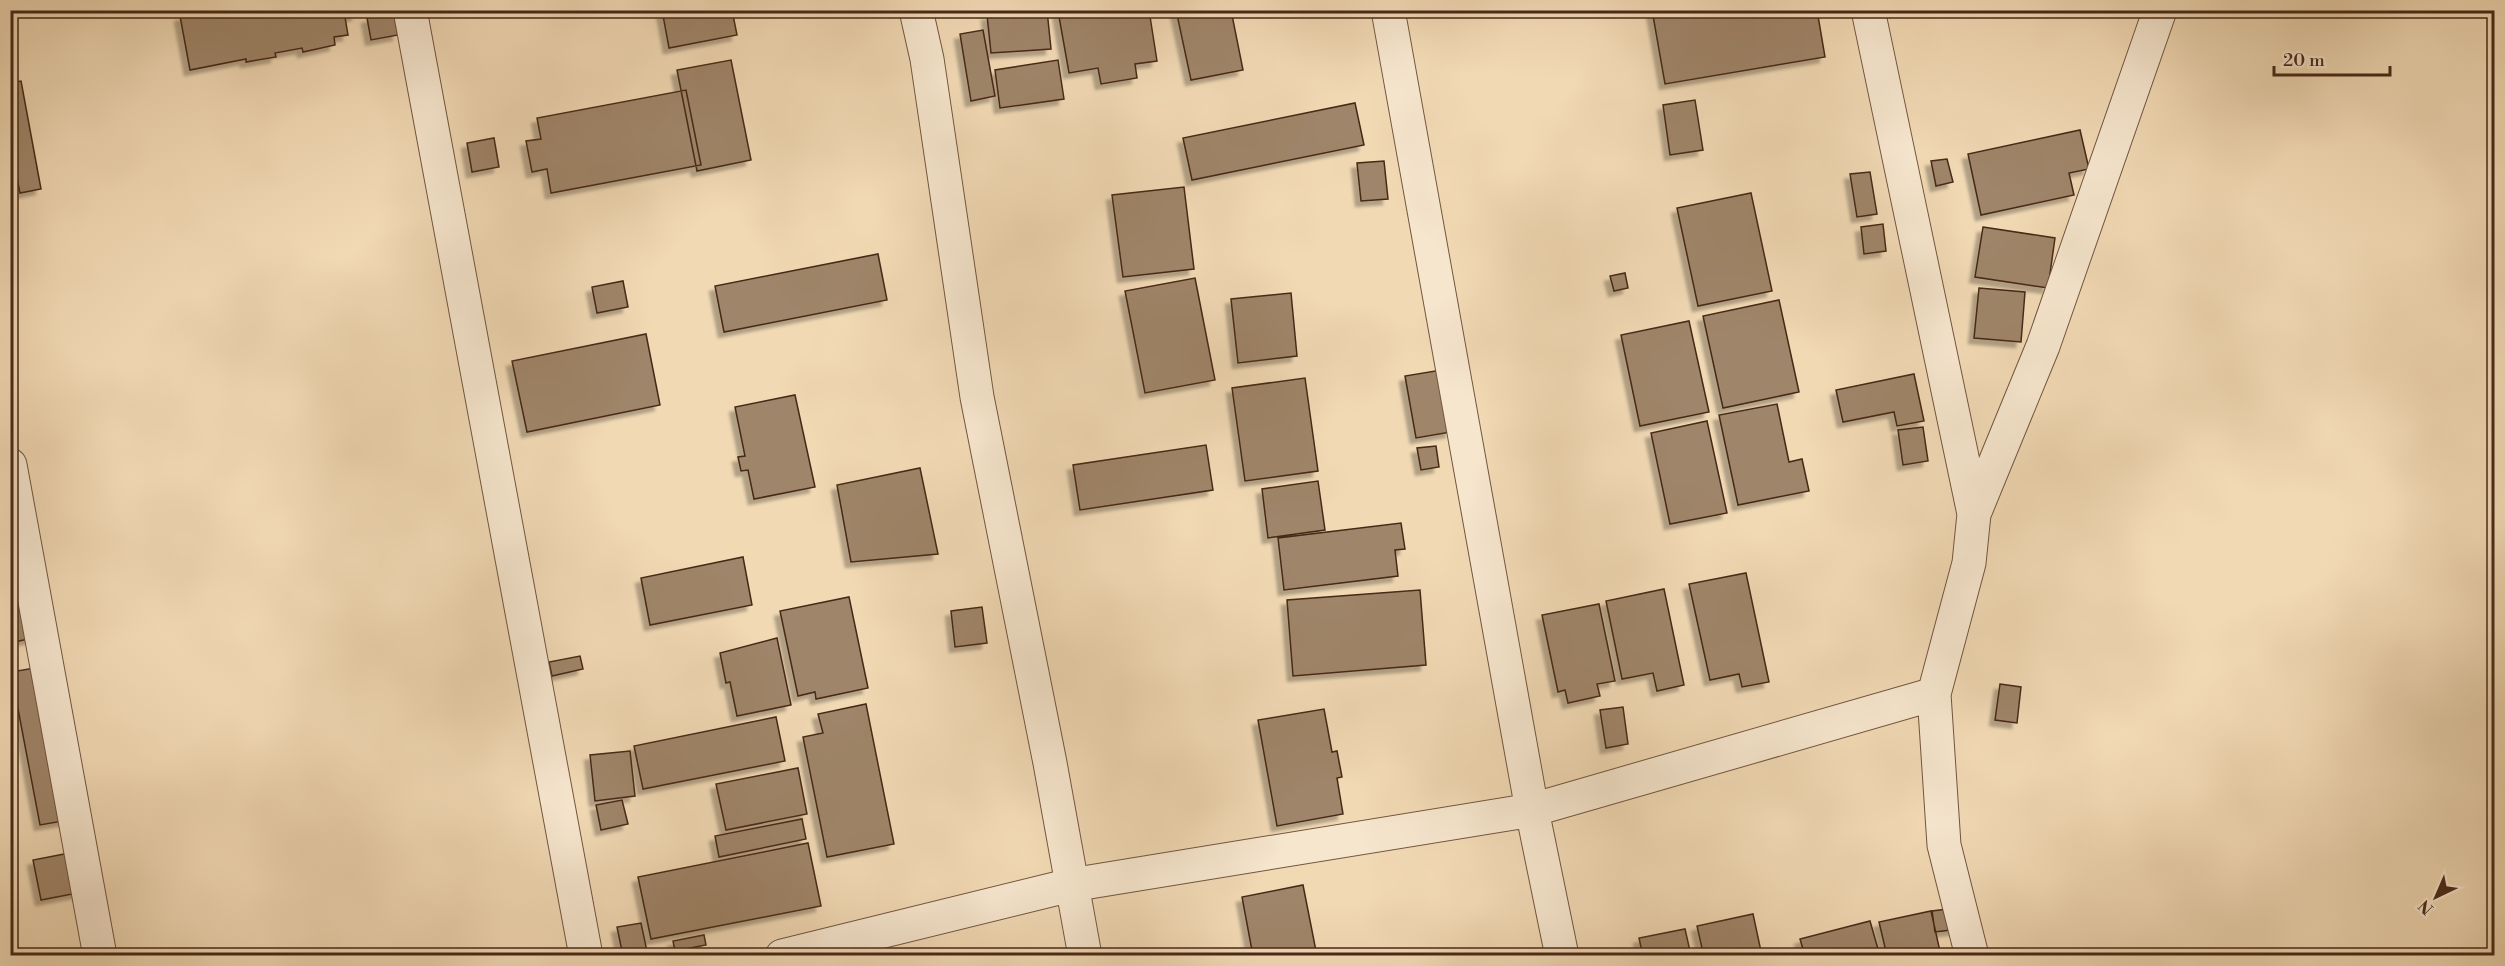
<svg xmlns="http://www.w3.org/2000/svg" width="2505" height="966" viewBox="0 0 2505 966" font-family="'Libre Bodoni',serif">
<style>
.building{fill:#9f8569;stroke:#472918;stroke-width:1.5;filter:url(#shadow)}
.lines{fill:none;stroke-linecap:round;stroke-linejoin:round}
.street-casing{stroke:#72553f;stroke-width:35}
.street{stroke:#f6e6ce;stroke-width:33}
</style>
<defs>
<filter id="shadow"><feDropShadow dx="-5.5" dy="5.5" stdDeviation="1.5" flood-color="#0004"/></filter>
</defs>
<rect width="100%" height="100%" fill="#f1d9b4"/>
<filter id="stains"><feTurbulence type="fractalNoise" baseFrequency=".00333" numOctaves="4"/><feColorMatrix values="0 0 0 0 .2 0 0 0 0 .09 0 0 0 0 .02 0 0 0 .5 -.17"/></filter>
<radialGradient id="worn" r=".72"><stop offset=".6" stop-color="#630" stop-opacity="0"/><stop offset="1" stop-color="#630" stop-opacity=".3"/></radialGradient>
<path class="building" d="M208,10H356L357,15L345,17L348,35L334,37L335,45L303,52L302,48L275,53L276,57L246,62V59L190,70L180,16Z
M662,10H732L737,35L669,48Z
M1033,10H1047L1051,49L991,53L987,15Z
M1149,10L1157,61L1135,64L1137,78L1101,84L1098,68L1069,73L1058,11Z
M1176,10H1231L1243,70L1191,80Z
M1652,10H1817L1825,57L1665,84Z
M394,13L398,35L371,40L367,18Z
M983,30L995,96L971,101L960,34Z
M731,60L751,160L697,171L677,70Z
M1058,60L1064,99L1000,108L995,70Z
M21,81L41,189L20,193L10,144V83Z
M686,90L701,165L551,193L547,169L532,172L526,141L541,139L537,118Z
M1695,100L1703,150L1670,155L1663,105Z
M1355,103L1364,145L1192,180L1183,138Z
M2080,130L2089,169L2069,173L2074,195L1981,215L1968,154Z
M494,138L499,167L472,172L467,143Z
M1947,159L1953,182L1936,186L1931,161Z
M1384,161L1388,199L1361,201L1357,163Z
M1870,172L1877,214L1857,217L1850,174Z
M1184,187L1194,269L1123,277L1112,195Z
M1751,193L1772,291L1698,306L1677,208Z
M1883,224L1886,251L1864,254L1861,227Z
M1983,227L2055,238L2048,288L1975,277Z
M878,254L887,300L724,332L715,286Z
M1625,273L1628,288L1614,291L1610,276Z
M1195,278L1215,380L1145,393L1125,291Z
M623,281L628,307L597,313L592,287Z
M1979,288L2025,292L2021,342L1974,338Z
M1291,293L1297,356L1238,363L1231,299Z
M1779,300L1799,392L1723,408L1703,316Z
M1689,321L1709,412L1640,426L1621,335Z
M646,334L660,405L527,432L512,361Z
M1441,370L1451,432L1416,438L1405,376Z
M1914,374L1924,421L1897,426L1894,412L1843,422L1836,390Z
M1305,378L1318,471L1245,481L1232,388Z
M795,395L815,487L754,499L748,470L741,471L738,457L745,456L735,407Z
M1777,404L1789,462L1802,459L1809,491L1738,505L1719,415Z
M1707,421L1727,513L1670,524L1651,433Z
M1923,427L1928,461L1903,465L1898,430Z
M1206,445L1213,490L1080,510L1073,465Z
M1436,446L1439,467L1421,470L1417,448Z
M920,468L938,554L851,562L837,485Z
M1318,481L1325,530L1268,538L1262,489Z
M1401,523L1405,549L1395,550L1398,576L1284,590L1278,538Z
M743,557L752,605L650,625L641,578Z
M1746,573L1769,682L1742,687L1739,674L1710,680L1689,584Z
M1664,589L1684,685L1657,691L1653,673L1622,679L1606,601Z
M1420,590L1426,665L1293,676L1287,600Z
M849,597L868,688L816,699L815,692L798,696L780,611Z
M28,600L37,637L10,643V603Z
M1599,604L1615,681L1597,684L1600,696L1568,703L1565,690L1558,692L1542,615Z
M982,607L987,643L955,647L951,611Z
M777,638L791,705L737,716L730,682L726,683L720,653Z
M580,656L583,669L552,676L549,662Z
M40,667L69,820L40,825L11,672Z
M2000,684L2021,687L2017,723L1995,720Z
M866,704L894,844L827,857L803,737L823,733L818,714Z
M1623,707L1628,744L1606,748L1600,710Z
M1324,709L1332,752L1337,751L1342,777L1337,778L1343,814L1277,826L1258,720Z
M776,717L785,761L643,789L634,746Z
M630,751L635,796L595,801L590,755Z
M798,768L807,814L726,830L716,784Z
M622,800L628,824L601,830L596,805Z
M802,819L806,839L719,857L715,836Z
M808,843L821,906L651,939L638,877Z
M80,851L88,891L41,900L33,860Z
M1303,885L1317,956H1253L1242,897Z
M1956,908L1959,929L1935,932L1932,911Z
M1931,911L1941,956H1887L1879,922Z
M1753,914L1762,956H1643L1639,938L1685,929L1690,951L1702,948L1697,926Z
M1870,921L1880,956H1805L1800,939Z
M641,923L648,956H623L617,927Z
M704,935L706,945L675,951L673,941Z"/>
<g class="lines">
<g class="street-casing">
<path id="street" d="M410,10L586,956
M916,10L927,59L977,397L1050,763L1085,956
M1388,10L1532,810L1562,956
M1868,10L1974,514L1969,563L1934,694L1944,845L1972,956
M10,465L100,956
M1974,514L2043,346L2160,10
M782,956L1071,885L1532,810L1934,694"/>
</g>
<use href="#street" class="street"/>
</g>
<rect width="2505" height="966" fill="none" stroke="#f1d9b4" stroke-width="36"/>
<rect x="12" y="12" width="2481" height="942" fill="none" stroke="#472918" stroke-width="3"/>
<rect x="18" y="18" width="2469" height="930" fill="none" stroke="#472918" stroke-width="1.5"/>
<g transform="translate(2436 897) rotate(224)" stroke="#f6e6ce" stroke-width="4.5" paint-order="stroke">
<path d="M0-4.5L10 22L0 15L-10 22Z" fill="#472918"/>
<text y="-9" font-size="16" font-weight="bold" text-anchor="middle" fill="#472918">N</text>
</g>
<path d="M2274 66v9h116v-9" fill="none" stroke="#472918" stroke-width="3"/>
<text x="2283" y="66" font-size="18" fill="#472918" stroke="#f6e6ce" stroke-width="4.5" paint-order="stroke">20 m</text>
<rect width="100%" height="100%" filter="url(#stains)"/>
<rect width="100%" height="100%" fill="url(#worn)"/>
</svg>
